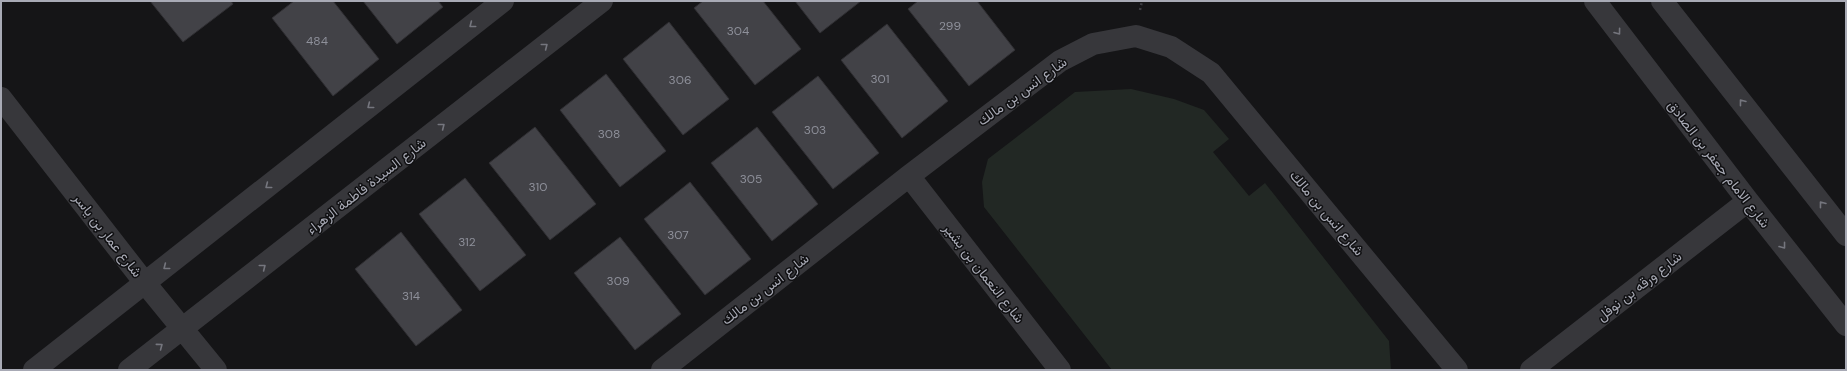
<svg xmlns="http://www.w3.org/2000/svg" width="1847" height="371" viewBox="0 0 1847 371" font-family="'DM Sans',Vazirmatn,sans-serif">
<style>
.green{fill:#222824}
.building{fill:#424247;stroke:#302f33}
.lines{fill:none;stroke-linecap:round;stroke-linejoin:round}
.path{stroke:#3d3d42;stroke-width:2.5;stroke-dasharray:2 3;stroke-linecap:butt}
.minor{stroke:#37373b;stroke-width:22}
.oneway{stroke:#75767e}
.labels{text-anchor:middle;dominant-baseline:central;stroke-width:3;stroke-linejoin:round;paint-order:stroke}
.number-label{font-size:12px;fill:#8e909a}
.street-label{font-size:14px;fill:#a8aab5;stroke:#101012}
</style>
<rect width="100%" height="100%" fill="#151517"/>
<path class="green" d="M1131,89L1174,99L1204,110L1229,139L1213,152L1249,196L1265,183L1389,341L1391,370H1112L984,207L982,182L988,159L1075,92Z"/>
<path class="building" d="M150,1H231L233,4L183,42Z
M294,1H333L379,59L333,96L272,18Z
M363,1H438L443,7L397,44Z
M703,1H763L801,49L755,85L694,8Z
M795,1H861L820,33Z
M918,1H977L1015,50L969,86L908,9Z
M669,22L729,99L683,135L623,59Z
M887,24L948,101L902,138L841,60Z
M606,74L666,151L620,187L560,110Z
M818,76L879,153L833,189L772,112Z
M535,127L596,204L550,240L489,163Z
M757,127L818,204L772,241L711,163Z
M465,178L526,255L480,291L419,214Z
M690,182L751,259L705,295L644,219Z
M401,232L462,310L416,346L355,269Z
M620,237L681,314L635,350L574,273Z"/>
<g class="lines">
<path class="path" d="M1140,10L1142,1"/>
<path class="minor" d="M1595,1L1748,201L1846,325
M1662,1L1846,235
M1,98L145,283L216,370
M909,176L1060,370
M34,370L503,1
M129,370L602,1
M662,370L909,176L1060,61L1093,44L1136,36L1171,47L1211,73L1457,370
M1531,370L1748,201"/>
</g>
<defs><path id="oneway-chevron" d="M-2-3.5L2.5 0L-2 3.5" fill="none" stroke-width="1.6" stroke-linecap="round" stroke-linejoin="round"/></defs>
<g class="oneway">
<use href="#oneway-chevron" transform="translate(472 25) rotate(142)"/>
<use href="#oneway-chevron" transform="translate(1618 32) rotate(53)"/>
<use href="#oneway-chevron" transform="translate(545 46) rotate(-38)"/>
<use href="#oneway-chevron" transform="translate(1742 102) rotate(-128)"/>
<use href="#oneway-chevron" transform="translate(370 106) rotate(142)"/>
<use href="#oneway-chevron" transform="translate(442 126) rotate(-38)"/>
<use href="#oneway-chevron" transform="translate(268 186) rotate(142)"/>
<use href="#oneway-chevron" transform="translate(1822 204) rotate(-128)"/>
<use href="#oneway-chevron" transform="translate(1783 246) rotate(52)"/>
<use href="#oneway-chevron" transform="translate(166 267) rotate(142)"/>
<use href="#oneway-chevron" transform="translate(263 267) rotate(-38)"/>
<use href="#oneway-chevron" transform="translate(160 346) rotate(-37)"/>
</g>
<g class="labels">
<g class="number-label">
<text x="950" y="26">299</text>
<text x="738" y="31">304</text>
<text x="317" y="41">484</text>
<text x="880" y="79">301</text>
<text x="680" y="80">306</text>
<text x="815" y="130">303</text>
<text x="609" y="134">308</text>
<text x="751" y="179">305</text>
<text x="538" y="187">310</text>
<text x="678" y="235">307</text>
<text x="467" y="242">312</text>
<text x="618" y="281">309</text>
<text x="411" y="296">314</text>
</g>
<g class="street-label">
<text transform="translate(1022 91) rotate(-36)">شارع انس بن مالك</text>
<text transform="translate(1719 164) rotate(52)">شارع الامام جعفر بن الصادق</text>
<text transform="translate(366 186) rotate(-38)">شارع السيدة فاطمة الزهراء</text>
<text transform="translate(1327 213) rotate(50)">شارع انس بن مالك</text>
<text transform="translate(108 235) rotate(52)">شارع عمار بن ياسر</text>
<text transform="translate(984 273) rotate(52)">شارع النعمان بن بشير</text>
<text transform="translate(1639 286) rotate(-38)">شارع ورقه بن نوفل</text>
<text transform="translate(765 289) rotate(-38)">شارع انس بن مالك</text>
</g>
</g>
<rect width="1847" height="371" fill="none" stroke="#a8aab5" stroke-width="4"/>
</svg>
